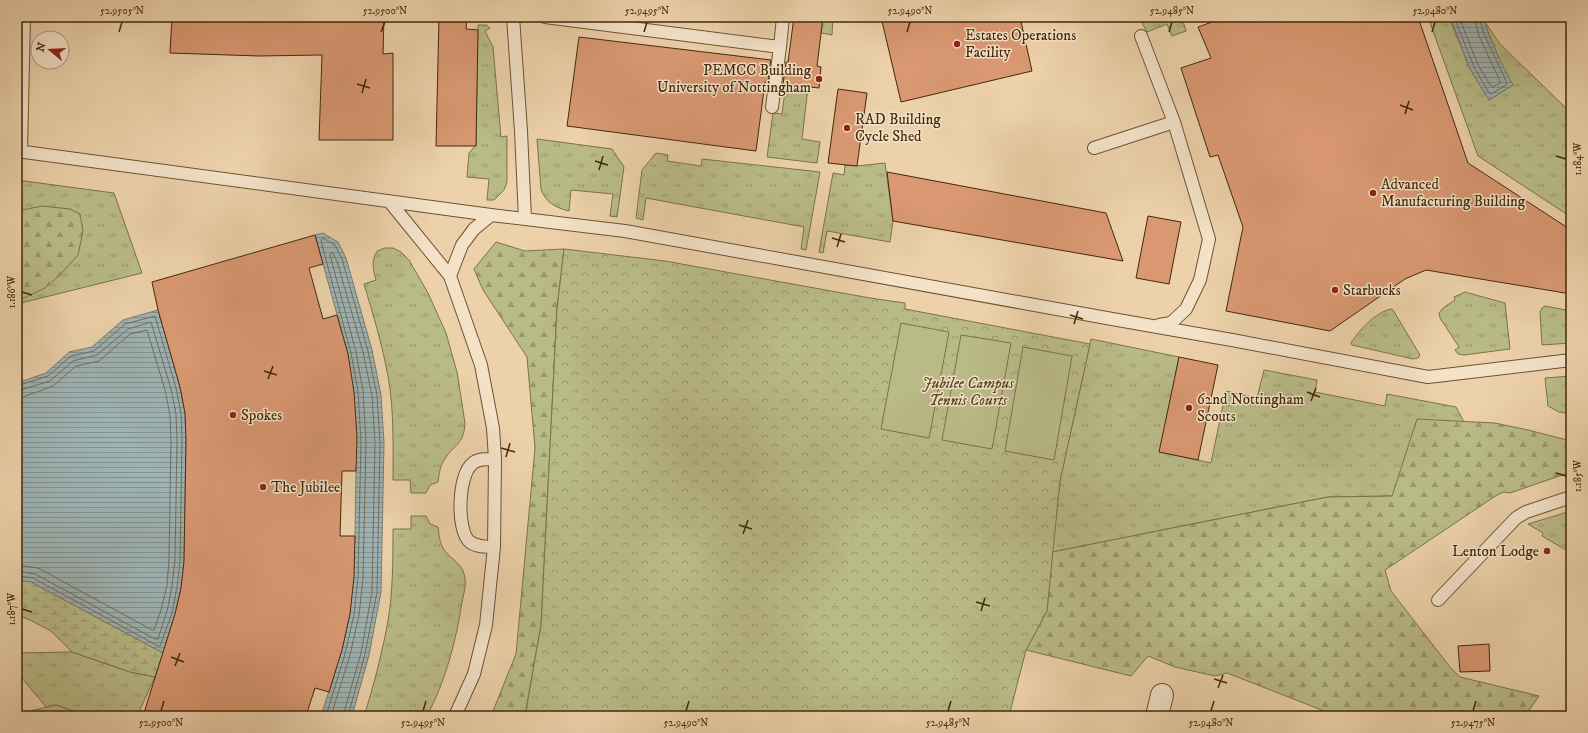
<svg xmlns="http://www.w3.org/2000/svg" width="1588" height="733" viewBox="0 0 1588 733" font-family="'IM FELL DW Pica',serif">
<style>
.grass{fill:url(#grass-tufts);stroke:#7e7248}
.forest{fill:url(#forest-firs);stroke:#7e7248}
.wetland{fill:url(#wetland-marsh);stroke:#7e7248}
.park{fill:url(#park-crowns);stroke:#7e7248}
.garden{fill:#b9bb87;stroke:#7e7248}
.water{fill:url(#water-rules);stroke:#7a7c71}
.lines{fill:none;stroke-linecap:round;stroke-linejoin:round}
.shore{stroke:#706e60;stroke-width:1}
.building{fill:#d99872;stroke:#43290a}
.lane-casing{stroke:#6d5332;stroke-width:14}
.street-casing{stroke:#6d5332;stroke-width:24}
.lane{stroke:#f3e1c8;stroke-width:12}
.street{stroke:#f3e1c8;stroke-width:22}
.ticks{fill:none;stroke:#43290a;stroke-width:1.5}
.poi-dot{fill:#8f2418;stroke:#f3e1c8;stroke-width:1.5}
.labels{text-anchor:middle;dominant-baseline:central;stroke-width:3;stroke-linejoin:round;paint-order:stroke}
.poi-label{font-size:15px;fill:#43290a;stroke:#f3e1c8;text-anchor:start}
.park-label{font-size:15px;font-style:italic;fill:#5b4623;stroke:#f3e1c8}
.neatline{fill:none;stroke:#43290a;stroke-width:1.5}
.ticks-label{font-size:10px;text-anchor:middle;fill:#43290a}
</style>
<defs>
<pattern id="grass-tufts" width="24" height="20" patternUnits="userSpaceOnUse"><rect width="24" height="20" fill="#b9bb87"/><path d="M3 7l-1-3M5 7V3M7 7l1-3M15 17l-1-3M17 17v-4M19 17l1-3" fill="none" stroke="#98986d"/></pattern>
<pattern id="forest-firs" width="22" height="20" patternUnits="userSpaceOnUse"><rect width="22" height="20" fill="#b9bb87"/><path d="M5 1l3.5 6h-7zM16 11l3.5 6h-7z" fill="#98986d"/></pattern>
<pattern id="wetland-marsh" width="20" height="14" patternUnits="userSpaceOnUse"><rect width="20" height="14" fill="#b9bb87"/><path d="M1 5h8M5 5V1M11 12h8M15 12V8" fill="none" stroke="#98986d"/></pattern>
<pattern id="park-crowns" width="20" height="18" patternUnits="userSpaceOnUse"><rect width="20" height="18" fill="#b9bb87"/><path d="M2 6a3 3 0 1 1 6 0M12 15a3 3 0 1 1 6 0" fill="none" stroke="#98986d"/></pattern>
<pattern id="water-rules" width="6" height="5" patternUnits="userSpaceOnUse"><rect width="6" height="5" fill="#9eb4b5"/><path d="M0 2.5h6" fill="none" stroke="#829291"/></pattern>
</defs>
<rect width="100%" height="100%" fill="#ecd1aa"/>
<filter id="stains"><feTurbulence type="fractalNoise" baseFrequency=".005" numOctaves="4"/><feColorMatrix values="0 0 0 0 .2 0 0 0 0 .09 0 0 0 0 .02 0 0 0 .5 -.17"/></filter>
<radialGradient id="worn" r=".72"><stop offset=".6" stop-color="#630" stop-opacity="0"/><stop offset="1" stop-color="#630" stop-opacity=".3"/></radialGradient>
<path class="grass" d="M823,17H833L832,35L821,33Z
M1139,17H1185L1182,18L1186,31L1172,36L1167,24L1147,32Z
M1428,17H1449L1470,69L1489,100L1513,85L1501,64L1483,19L1500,44L1571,113V217L1478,156Z
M478,25H487L490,28L485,31L493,47L501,137L507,136V182L504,190L494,200H487L489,179L467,177L469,153L476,145Z
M788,68L808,87L802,139L820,142L817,163L767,157L773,113L782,114Z
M537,139L612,149L624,167L617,217L610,216L613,194L571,190L569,211C556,208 545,202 541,189Z
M656,153L668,155L667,161L701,166L702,159L820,172L806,250L801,249L804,227L646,198L643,220L636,218L642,170Z
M885,163L893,221L890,242L827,231L823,253L819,252L833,173L844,175L845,165L857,166Z
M17,180L114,193L142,273L17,304Z
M385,248H393L401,252L409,260L428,293L446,333L457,372L465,423C464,445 454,444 444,460C440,467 439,474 438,482L430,485L426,493H411L410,480H393C393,445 394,409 388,376C382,344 373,314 364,284L376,280C373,269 371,261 377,251Z
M1465,292L1505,303L1510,349L1464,355L1458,354L1455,350L1459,347L1440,318L1439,313L1443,308L1455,300L1454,297Z
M1545,306L1571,311V343L1542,345L1540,312L1542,308Z
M1391,309L1393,310L1420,355L1418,358L1413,359L1352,345L1351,343C1359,330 1376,312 1391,309Z
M1091,339L1179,357L1160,452L1211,463L1226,391L1257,398L1264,370L1317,380L1315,392L1385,406L1387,394L1456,407L1464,422L1417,420L1393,496L1328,497L1052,552L1060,481Z
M1571,376V414L1559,412L1548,406L1545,378Z
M1571,511V553L1542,536L1543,533L1528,524Z
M411,516H426L430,524L438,527C439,535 440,545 445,551C451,559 462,564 464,574C467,583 464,593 462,602C456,641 446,680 427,716H364C374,685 382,653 388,621C393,591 393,559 393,529H411Z
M72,652L130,672L155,677L137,716H83L79,713L56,705L46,707L17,672V653Z"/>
<path class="forest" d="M42,206L70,209L80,214L83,231L78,255L61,274L45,288L24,298L17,295V211Z
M496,242L525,251L564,249L557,309L541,625L525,716H491L516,654L535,448L527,357L483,290L474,269Z
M1417,419L1495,423L1528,430L1571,441V472L1510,493L1504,492L1497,495L1385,570L1391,591L1450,667L1460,677L1539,696L1525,716H1337L1227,673L1215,676L1175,667L1148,656L1131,676L1026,650L1047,611L1052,552L1328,497L1392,496Z
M56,705L79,713L83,716H17V714Z"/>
<path class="wetland" d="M17,580L31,582L163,653L155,677L130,672L72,652L51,631L30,620L17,615Z"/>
<path class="park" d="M564,249L665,261L870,298L905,303V309L1090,344L1060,481L1047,611L1026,650L1009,716H525L541,625L557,309Z"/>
<path class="garden" d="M901,323L949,332L929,438L881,429Z
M961,335L1011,343L992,449L942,440Z
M1023,347L1072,356L1054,460L1005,451Z"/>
<path class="water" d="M1450,17H1483C1490,41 1501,63 1513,85L1489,100L1470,69Z
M323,233L338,242L346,258L372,350L381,395L384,443L381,592L369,655L352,716H321L341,653L350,614L355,536L356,471L348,354L315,235Z
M158,310L180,387L185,413L186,440L184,561L181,588L175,614L163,653L31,582L17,580V383L46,373L69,352L92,347L123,320Z"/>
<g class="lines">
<path class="shore" d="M1454,17L1474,67L1489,93L1491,94L1506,85L1507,83L1484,34L1479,17
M1459,17L1478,65L1491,86L1493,87L1500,83V81L1479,36L1474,17
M17,386L48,376L71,356L94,351L125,324L155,316L176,388L181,413L182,440L180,561L177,587L172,613L160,646H158L33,578L17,576
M17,391L50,381L73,361L97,355L128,329L151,322L171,389L176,414L177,440L175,560L172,586L167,611L158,639H155L35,574L17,571
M17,397H23L53,386L76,366L99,361L130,334L147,330L165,390L170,415L171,440L169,560L167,585L161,610L154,630H152L38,568L17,565
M326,716L345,654L354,615L358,577L361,442L358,391L351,353L321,241L323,238L335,245L342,259L368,351L377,395L380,443L377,592L365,654L348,716
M331,716L350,655L359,615L363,578L366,442L363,391L356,352L330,255L332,252L337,261L363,352L372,396L375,443L372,592L361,653L343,716"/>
</g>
<path class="building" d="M172,17H384L383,54L393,53V140H319L322,55L259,56L170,53Z
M439,17H467L466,29L478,30L476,146H436Z
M794,17H823L817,66L821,67L819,88L783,84L786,62H788Z
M881,17H1020L1032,71L901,102Z
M1226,17H1418L1468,163L1571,230V294L1426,270L1405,279L1330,331L1226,311L1243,227L1218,155L1210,157L1181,68L1211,58L1198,27Z
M579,37L771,60L768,82H765L756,151L567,126Z
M838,89L867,93L857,166L828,163Z
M887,172L1106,213L1123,261L893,221Z
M1148,216L1181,222L1169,284L1136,278Z
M315,235L323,264L309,268L323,319L337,315L348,354L354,392L357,437L356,471H342L340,536H355L354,577L350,614L342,650L329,692L315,688L306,716H143L175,614L181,588L184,561L186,440L185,413L180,387L158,310L152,282Z
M1179,357L1218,365L1198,460L1159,452Z
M1489,644L1490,671L1460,672L1458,646Z"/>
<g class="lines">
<g class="lane-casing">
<path id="lane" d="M513,17L521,131L525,219
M545,17L780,47L783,17
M1141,36L1174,122L1209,239L1200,280L1186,309L1171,323L1159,325
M772,107L780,47
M1094,148L1174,122
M17,151L491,215L625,231L1112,319L1232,340L1428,377L1571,360
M21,151L24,17
M389,201L450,276L481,365L493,428L495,459L494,547L486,625L474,674L455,716
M450,276L462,245L474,229L491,215
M494,547C486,547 477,547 470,542C456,531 458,475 472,464C478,458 487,459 495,459
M1438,600L1516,518L1526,512L1571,497"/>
</g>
<g class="street-casing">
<path id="street" d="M1157,716L1162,695"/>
</g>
<use href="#lane" class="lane"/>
<use href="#street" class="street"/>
</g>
<path class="ticks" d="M119,32L122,22M381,32L385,22M644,32L647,22M907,32L910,22M1169,32L1172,22M1432,32L1435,22M357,84L370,88M362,93L366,79M1400,105L1413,110M1405,114L1409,101M1556,156L1566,159M595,161L608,165M599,170L603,156M832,238L845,242M837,247L841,234M22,292L32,295M1070,315L1083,319M1074,324L1078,311M264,371L277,375M268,379L273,366M1307,392L1320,397M1311,401L1316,388M501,448L515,452M506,457L510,443M1556,473L1566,476M739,525L752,529M743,534L748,520M976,602L990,606M22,609L32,612M981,611L985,598M171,657L184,662M175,666L180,653M1214,679L1227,683M1218,688L1223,675M161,711L164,701M423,711L426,701M686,711L689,701M948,711L951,701M1211,711L1214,701M1473,711L1476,701"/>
<g class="poi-dot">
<circle cx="957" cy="44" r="4"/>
<circle cx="819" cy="79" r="4"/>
<circle cx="847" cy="128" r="4"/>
<circle cx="1373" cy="193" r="4"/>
<circle cx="1335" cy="290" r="4"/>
<circle cx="1189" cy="408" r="4"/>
<circle cx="233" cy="415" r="4"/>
<circle cx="263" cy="487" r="4"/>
<circle cx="1547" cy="551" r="4"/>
</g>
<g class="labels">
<g class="poi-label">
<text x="965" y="35">Estates Operations<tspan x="965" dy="17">Facility</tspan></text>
<text x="811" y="70" text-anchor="end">PEMCC Building<tspan x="811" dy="17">University of Nottingham</tspan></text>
<text x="855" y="119">RAD Building<tspan x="855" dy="17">Cycle Shed</tspan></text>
<text x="1381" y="184">Advanced<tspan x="1381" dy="17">Manufacturing Building</tspan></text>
<text x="1343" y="290">Starbucks</text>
<text x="1197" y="399">62nd Nottingham<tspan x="1197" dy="17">Scouts</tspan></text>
<text x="241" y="415">Spokes</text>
<text x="271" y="487">The Jubilee</text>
<text x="1539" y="551" text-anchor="end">Lenton Lodge</text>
</g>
<g class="park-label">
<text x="968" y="383">Jubilee Campus<tspan x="968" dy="17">Tennis Courts</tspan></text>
</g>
</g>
<rect width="1588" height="733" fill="none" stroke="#ecd1aa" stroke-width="44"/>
<g transform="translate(50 50) rotate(288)"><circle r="19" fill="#f3e1c8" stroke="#ad977c"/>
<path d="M0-3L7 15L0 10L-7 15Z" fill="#8f2418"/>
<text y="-6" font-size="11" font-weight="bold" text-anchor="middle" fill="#43290a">N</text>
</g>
<rect x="22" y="22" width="1544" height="689" class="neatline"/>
<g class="ticks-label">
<text x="122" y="14">52.9505°N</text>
<text x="385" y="14">52.9500°N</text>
<text x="647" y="14">52.9495°N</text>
<text x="910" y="14">52.9490°N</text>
<text x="1172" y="14">52.9485°N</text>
<text x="1435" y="14">52.9480°N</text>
<text transform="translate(1577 159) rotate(-90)" y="4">1.184°W</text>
<text transform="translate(11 292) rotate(-90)" y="4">1.186°W</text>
<text transform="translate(1577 476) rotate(-90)" y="4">1.185°W</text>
<text transform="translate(11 609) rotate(-90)" y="4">1.187°W</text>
<text x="161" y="726">52.9500°N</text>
<text x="423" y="726">52.9495°N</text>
<text x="686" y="726">52.9490°N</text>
<text x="948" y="726">52.9485°N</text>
<text x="1211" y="726">52.9480°N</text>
<text x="1473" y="726">52.9475°N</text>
</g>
<rect width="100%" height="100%" filter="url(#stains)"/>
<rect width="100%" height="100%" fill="url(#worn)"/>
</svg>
